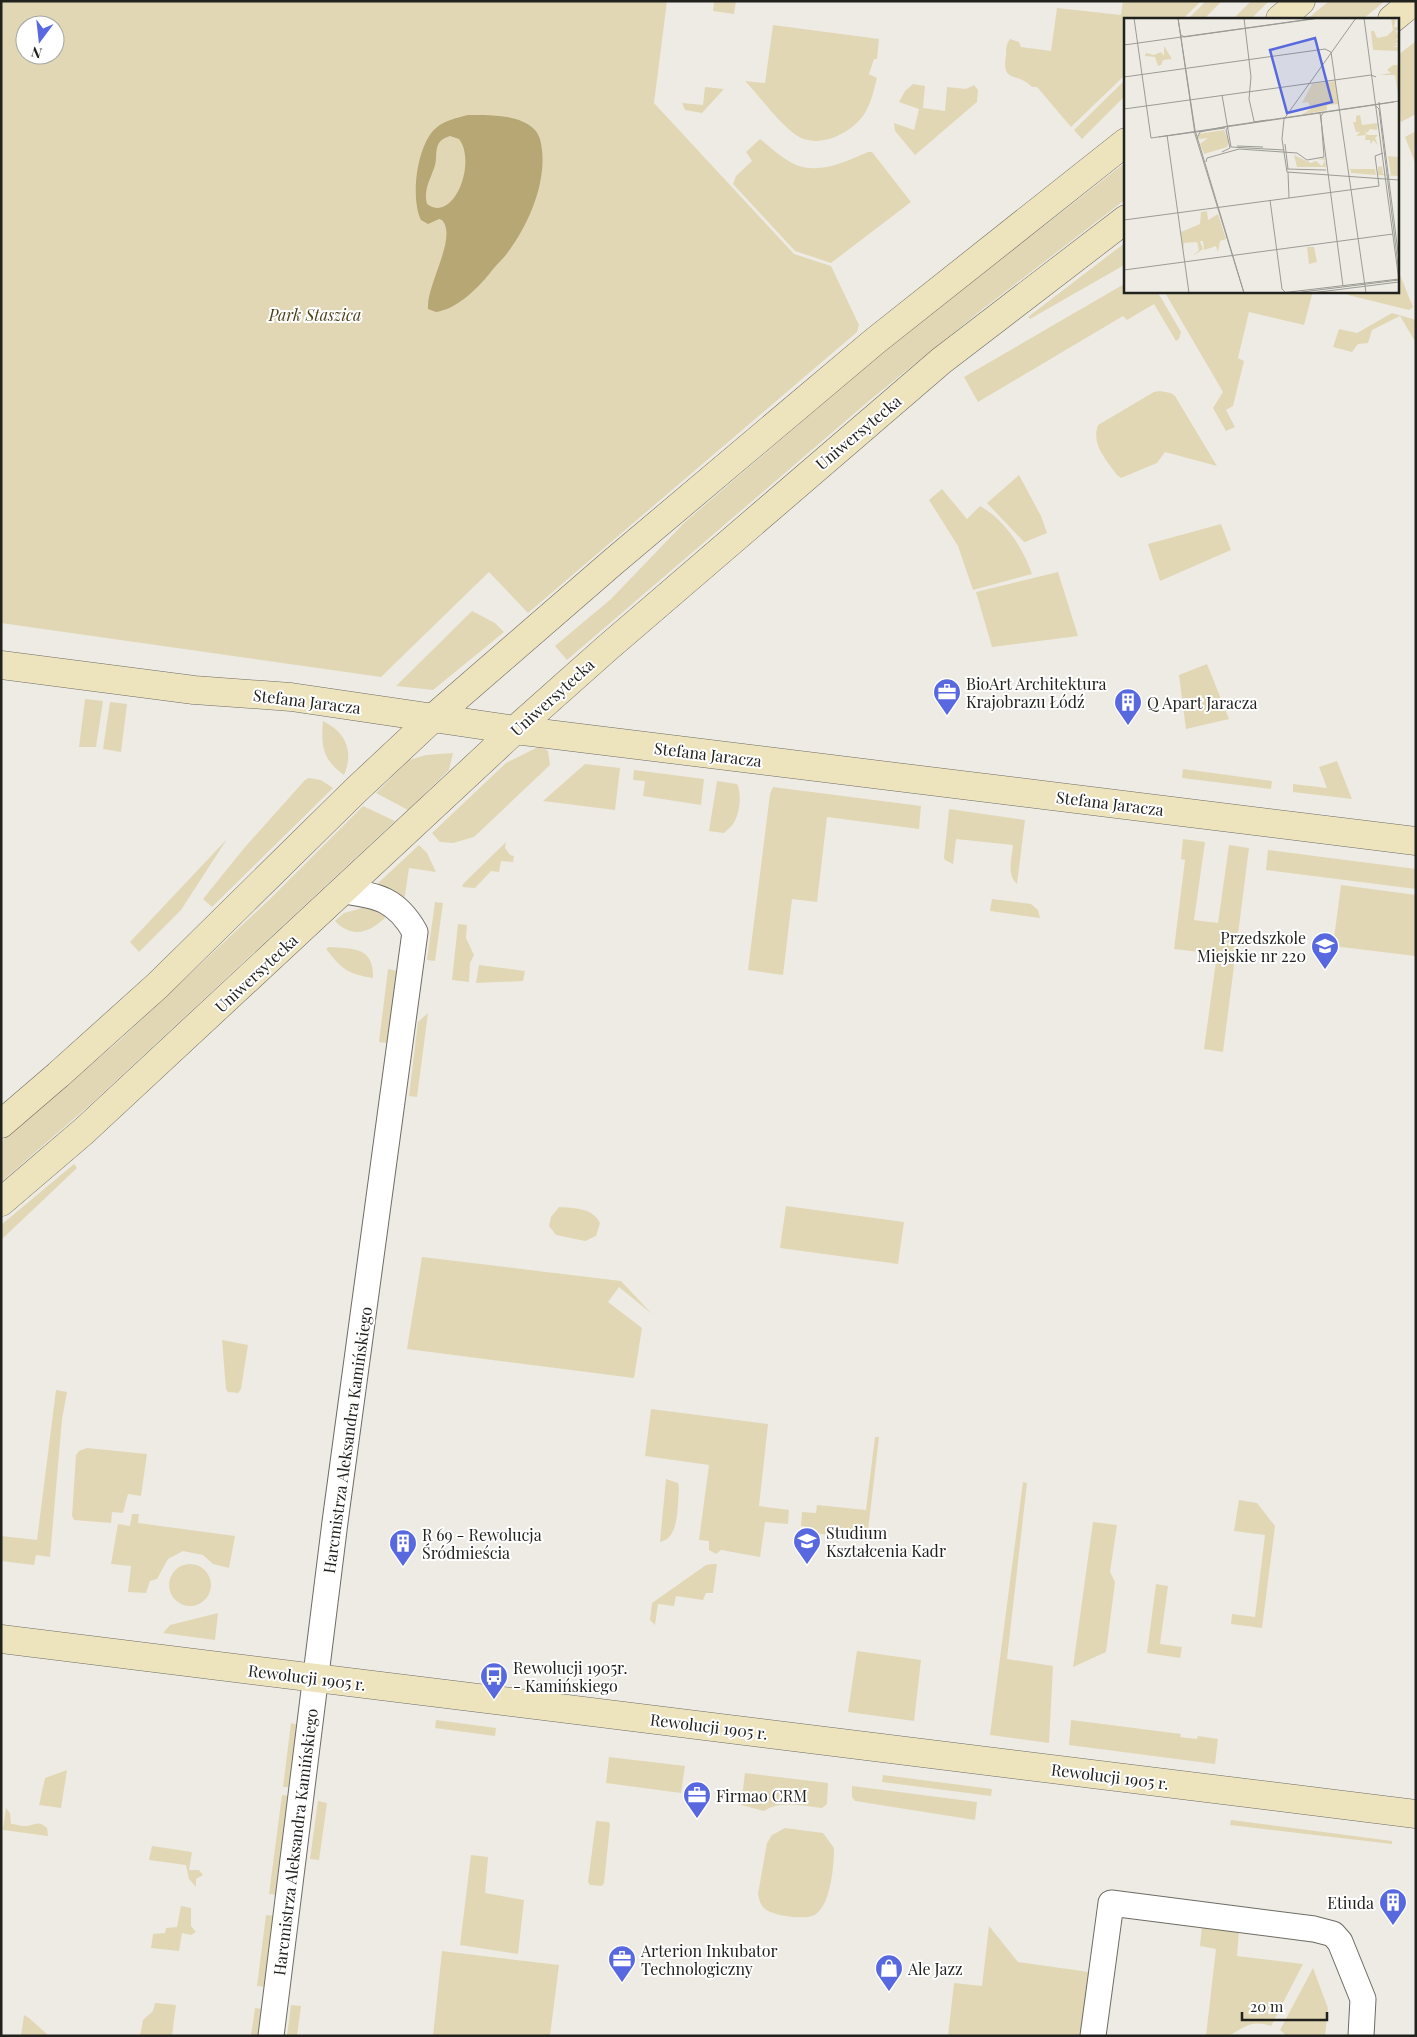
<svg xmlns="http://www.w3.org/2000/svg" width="1417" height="2037" viewBox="0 0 1417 2037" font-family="'Playfair Display',serif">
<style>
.green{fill:#e2d7b5;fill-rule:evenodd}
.water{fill:#b6a775;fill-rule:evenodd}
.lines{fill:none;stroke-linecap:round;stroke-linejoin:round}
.street-casing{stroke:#6d6b64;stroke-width:27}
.secondary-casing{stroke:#6d6b64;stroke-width:29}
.street{stroke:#fff;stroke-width:25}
.secondary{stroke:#ede3bc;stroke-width:28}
.labels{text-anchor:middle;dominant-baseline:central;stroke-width:4;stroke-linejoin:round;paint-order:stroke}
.park-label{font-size:16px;font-style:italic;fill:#4b3f17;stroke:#fff}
.street-label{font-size:16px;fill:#21211e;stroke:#fff}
.poi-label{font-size:16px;fill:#21211e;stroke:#fff;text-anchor:start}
.inset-road{fill:none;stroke:#9b9a95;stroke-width:1}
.view{fill:#5869df;fill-opacity:0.15;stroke:#5869df;stroke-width:2.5}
.inset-edge{fill:none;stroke:#21211e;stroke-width:2.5}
</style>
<rect width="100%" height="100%" fill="#edebe4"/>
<path class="green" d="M1,1H667L654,103L794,254L831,266L859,325L857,332L843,344L528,613L489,572L381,677L1,623ZM25,25H55V55H25Z
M714,1H736L734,14L713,11Z
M1123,1H1201L1183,19H1126V74L1071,127L1037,87H1032C1018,71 1001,85 1006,55C1006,49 1006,44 1010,39L1019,42L1021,47L1051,51L1057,8L1121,15Z
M1206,1H1222L1204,19H1188Z
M1251,1H1269L1251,19H1233Z
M1329,1H1385L1363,19H1307Z
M773,25L879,39L877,59H874L869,74L877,78C874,88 872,101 866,111C855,132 818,151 796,135C778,122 761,98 745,81L765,83Z
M1416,41V114L1401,122L1398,117V55Z
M1126,79V95L1082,139L1074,130Z
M913,84L925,86L923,108L945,111L947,87L966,89L974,85L978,90L977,102L915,155L895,131L894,123L914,130L919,109L899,102L905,91Z
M705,87L724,89L702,113L685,110L682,103L703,105Z
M1416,131V165L1405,137Z
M760,139C770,147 780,157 792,163C817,176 845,162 868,152H872L911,202L831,263L795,251L733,184L736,176L752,161L746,152Z
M1126,162V199L984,308L870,400L567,660L555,646L611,599L685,522L847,383L899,339Z
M1126,242V264L1030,319L1028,317Z
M1398,270L1413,307L1409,310L1348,295L1349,291H1398Z
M1126,283V291H1157L1181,332L1179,339L1176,341L1154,304L1127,320L1123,316L978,402L964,377Z
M1164,291H1313L1304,325L1249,312L1238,358L1244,361L1233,406L1226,410L1235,427L1226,431L1213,408L1223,392Z
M1392,313L1416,320V343L1400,316L1372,330L1368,343L1358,344L1352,352L1333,347L1339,329L1357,333Z
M1160,391L1171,393L1175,396L1217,466L1165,452L1157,463L1121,478L1117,475C1106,459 1091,445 1098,425L1154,392Z
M1019,475L1041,516L1047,533L1025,542L1023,541L987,503Z
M942,489L967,519L980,506C1005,520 1023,548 1032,574L973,590L958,546L929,500Z
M1221,524L1231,550L1160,581L1148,544Z
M1058,572L1078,636L992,647L976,592Z
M472,611L495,623L504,632L433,690L396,686Z
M1207,664L1229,719L1186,729L1179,675Z
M85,699L103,701L96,747H79Z
M110,702L127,704L121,752L103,749Z
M323,721C346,732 354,751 344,775C322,759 321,746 323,721Z
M538,747H542L548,751L550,765L474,837L453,843L440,842L432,833L506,763Z
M453,753L449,770L408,810L376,793L409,760L426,755Z
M1337,761L1352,799L1293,792V784L1327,788L1319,767Z
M585,764L620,768L615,810L543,801Z
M1183,769L1272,781L1271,789L1182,778Z
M634,770L704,779L701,805L643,796L645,781L633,780Z
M309,778L321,780L333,788L212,907L203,899L245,847L305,780Z
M717,781L737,784C742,793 740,815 733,824C731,827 727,830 724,833L709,831Z
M773,787L921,806L919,829L827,817L817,902L792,899L783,975L748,970L770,794Z
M363,806L395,821L92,1103L1,1182V1142L120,1040L272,897Z
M949,809L1025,820L1017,884C1006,874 1012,858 1013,845L956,839L953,864L945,860L944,857Z
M227,839L181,910L139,952L130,942Z
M1183,839L1205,842L1194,920L1218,923L1229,845L1249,848L1223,1052L1204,1049L1217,954L1174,949L1185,860L1181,859Z
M506,842L505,848L510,855L514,856L513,862L501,861L499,872L491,871L475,888L462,887L463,884Z
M419,845L427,853L436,872L409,868L404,902L375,886Z
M1268,850L1416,869V889L1266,870Z
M1341,885L1416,895L1415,956L1333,946Z
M992,899L1031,904L1038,910L1040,918L990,911Z
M435,902L443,903L435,961L427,960Z
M362,908L371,909L387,916C370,933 352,939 335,921L344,913Z
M458,924L467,925L466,938L474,955L470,963L469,982L452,980Z
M329,947C353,949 374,946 373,978C347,974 342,969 326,949Z
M479,965L525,971L523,981L476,983Z
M388,969L397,971L387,1043L379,1042Z
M428,1013L417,1097L409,1096L418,1022Z
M74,1164L77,1168L1,1240V1225Z
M786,1206L904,1222L898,1264L780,1248Z
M559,1207C574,1208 593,1208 600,1223L596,1236L585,1241L556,1235L549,1226L551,1217Z
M422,1257L621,1281L652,1314L619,1287L608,1302L642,1328L634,1378L407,1349Z
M222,1340L248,1345L241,1389L238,1393L228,1392L226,1389Z
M56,1390L67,1392L62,1419L50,1557L36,1555L34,1565L1,1561V1536L37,1540Z
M651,1409L768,1424L759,1506L789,1510L788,1524L765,1522L760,1557L721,1550L716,1554L709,1550V1541L699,1540L709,1465L645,1456Z
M875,1437H879L867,1539L812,1533V1528L801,1526L802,1512L816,1513L817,1505L866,1510Z
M87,1448L147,1454L141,1496L128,1494L123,1513L112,1512L111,1523L74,1520L72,1516L76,1455L79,1451Z
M666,1479L678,1483L679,1489C677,1506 680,1538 660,1542Z
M1023,1482L1027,1483L1007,1659L1053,1666L1049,1743L990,1735Z
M1239,1500L1257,1503L1275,1526L1262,1628L1231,1624L1232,1614L1255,1617L1265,1535L1234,1531Z
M132,1514H139L138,1523L235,1536L229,1568L213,1564L203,1555L183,1551L168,1559L157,1579L150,1581L146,1593L128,1592L131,1566L111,1564L118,1524L130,1526Z
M1093,1522L1117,1525L1110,1572L1115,1582L1106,1652L1073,1667Z
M713,1564H717L713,1593H706L703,1600L676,1596L674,1606L658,1604L655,1625L650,1620L652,1603L706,1565Z
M169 1585a21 21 0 1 1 42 0a21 21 0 1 1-42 0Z
M1156,1584L1168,1586L1160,1644L1182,1647L1180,1658L1147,1653Z
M218,1613L215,1640L163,1633L170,1625Z
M857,1651L921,1660L914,1721L848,1712Z
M436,1720L496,1728L495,1736L435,1728Z
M1071,1720L1181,1734L1180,1737L1197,1739L1198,1736L1218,1739L1215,1764L1069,1745Z
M291,1723L299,1725L291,1787H283Z
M609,1757L685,1766L681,1793L606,1783Z
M67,1770L61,1808L39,1805L45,1778Z
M745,1773L828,1783L827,1804L822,1808C803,1806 781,1800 764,1811L741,1805Z
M883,1775L992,1789L991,1796L882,1782Z
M852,1786L977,1802L975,1820L855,1801L852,1797Z
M282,1795L290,1796L277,1895L269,1894Z
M318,1801L327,1803L319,1860L310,1859Z
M6,1808L10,1813L11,1824C15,1824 20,1826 24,1826C35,1826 38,1819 47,1828L48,1836L3,1830Z
M1231,1820L1392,1841V1844L1230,1825Z
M596,1821L609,1822L610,1825L604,1883L602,1886L590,1885L588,1882Z
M785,1828L823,1833L834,1848C834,1865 831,1903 816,1914C808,1921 771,1916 764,1908C760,1904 759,1899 758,1894L767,1843L772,1835Z
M152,1846L192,1852L189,1870H199L203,1875L196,1879V1887L189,1879L186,1865L149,1860Z
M471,1855L488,1857L485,1893L524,1900L518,1954L460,1945Z
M181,1906L191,1908V1926L196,1932L191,1935L182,1933L179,1951L151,1948L153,1934L165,1933L166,1928L177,1927Z
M266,1915L275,1916L266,1987L257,1986Z
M989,1926L1018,1962L1089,1972L1081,2036H948L954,1983L982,1986Z
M1202,1926L1239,1931L1237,1956L1303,1964L1271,2026C1251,2020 1247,2026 1230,2035C1225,2037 1212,2036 1206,2036L1216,1949L1200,1946Z
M442,1951L559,1965L550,2036H433Z
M1313,1968L1328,2008L1325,2036H1287L1280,2030Z
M155,2003L176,2005L172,2036H140L143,2020L153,2011Z
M291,2005L301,2006L297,2036H287Z
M255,2008L262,2009L259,2036H251Z
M24,2015L29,2018L49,2036H21Z"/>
<path class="water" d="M468,115C488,115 519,114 534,129C540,135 541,142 542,150C546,186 527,228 505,256C500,262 494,267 490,273C477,289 457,309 436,312L428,309C426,285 458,237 442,220L439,219L428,224L421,220C410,198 417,144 436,128C445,120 457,118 468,115ZM450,136L459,139C477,162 454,224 427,204C423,189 431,179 435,165C437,159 435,152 438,145C440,140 444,138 450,136Z"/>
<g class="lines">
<g class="street-casing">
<path id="street" d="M271,2036L335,1522L415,932C397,900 378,895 343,891
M1093,2036L1111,1903L1314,1929L1333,1934L1340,1942L1363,1999L1361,2036"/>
</g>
<g class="secondary-casing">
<path id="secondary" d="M1280,19L1301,1
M1392,19L1414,1
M1,665L194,690L291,697L515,730L1416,841
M1,1124L58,1075L158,985L355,791L433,718L613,562L875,341L1126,142
M1,1202L84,1131L515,730L606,649L941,361L1126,219
M1,1639L1416,1814"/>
</g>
<use href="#street" class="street"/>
<use href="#secondary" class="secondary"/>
</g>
<defs>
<g id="office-pin" transform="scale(1.4375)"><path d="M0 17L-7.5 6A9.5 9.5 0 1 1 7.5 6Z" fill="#5869df" stroke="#fff"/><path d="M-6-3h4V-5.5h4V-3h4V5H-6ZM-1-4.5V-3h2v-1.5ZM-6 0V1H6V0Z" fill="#fff"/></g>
<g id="building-pin" transform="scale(1.4375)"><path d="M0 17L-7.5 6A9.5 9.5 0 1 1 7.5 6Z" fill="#5869df" stroke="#fff"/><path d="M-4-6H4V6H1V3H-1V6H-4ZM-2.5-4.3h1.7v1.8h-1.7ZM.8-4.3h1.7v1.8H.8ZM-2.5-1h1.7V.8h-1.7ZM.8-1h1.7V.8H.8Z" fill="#fff"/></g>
<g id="school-pin" transform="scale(1.4375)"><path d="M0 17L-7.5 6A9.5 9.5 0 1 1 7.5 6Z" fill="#5869df" stroke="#fff"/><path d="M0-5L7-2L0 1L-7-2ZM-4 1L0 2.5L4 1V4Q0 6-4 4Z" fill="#fff"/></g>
<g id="university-pin" transform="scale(1.4375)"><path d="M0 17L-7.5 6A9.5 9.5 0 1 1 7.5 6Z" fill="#5869df" stroke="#fff"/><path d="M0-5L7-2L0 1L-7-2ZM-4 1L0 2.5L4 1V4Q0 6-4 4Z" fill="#fff"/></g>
<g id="bus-pin" transform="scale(1.4375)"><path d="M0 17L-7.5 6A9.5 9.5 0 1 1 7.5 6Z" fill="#5869df" stroke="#fff"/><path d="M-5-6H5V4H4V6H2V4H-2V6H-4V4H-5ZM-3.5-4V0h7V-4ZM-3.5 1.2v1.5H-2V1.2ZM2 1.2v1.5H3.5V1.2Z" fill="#fff"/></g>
<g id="shop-pin" transform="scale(1.4375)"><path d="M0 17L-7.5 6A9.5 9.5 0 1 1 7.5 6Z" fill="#5869df" stroke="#fff"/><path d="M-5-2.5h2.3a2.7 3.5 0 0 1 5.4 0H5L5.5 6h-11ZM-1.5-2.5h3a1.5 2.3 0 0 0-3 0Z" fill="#fff"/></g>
</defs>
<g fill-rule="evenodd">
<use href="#office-pin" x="947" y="692"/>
<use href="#building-pin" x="1128" y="702"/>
<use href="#school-pin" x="1325" y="946"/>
<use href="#university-pin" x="807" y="1541"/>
<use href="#building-pin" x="403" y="1543"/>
<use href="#bus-pin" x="494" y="1676"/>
<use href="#office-pin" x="697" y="1795"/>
<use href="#building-pin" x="1393" y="1902"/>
<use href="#office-pin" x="622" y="1959"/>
<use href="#shop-pin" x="889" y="1968"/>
</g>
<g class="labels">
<g class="park-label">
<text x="315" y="314">Park Staszica</text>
</g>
<g class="street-label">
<text transform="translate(858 432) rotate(-40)">Uniwersytecka</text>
<text transform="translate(552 697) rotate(-42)">Uniwersytecka</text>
<text transform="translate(307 701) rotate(7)">Stefana Jaracza</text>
<text transform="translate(708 754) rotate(7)">Stefana Jaracza</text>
<text transform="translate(1110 803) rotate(7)">Stefana Jaracza</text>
<text transform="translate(256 973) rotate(-43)">Uniwersytecka</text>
<text transform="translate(347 1440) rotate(-82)">Harcmistrza Aleksandra Kamińskiego</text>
<text transform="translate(307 1677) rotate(7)">Rewolucji 1905 r.</text>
<text transform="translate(709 1726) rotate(7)">Rewolucji 1905 r.</text>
<text transform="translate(1110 1776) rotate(7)">Rewolucji 1905 r.</text>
<text transform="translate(295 1842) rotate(-83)">Harcmistrza Aleksandra Kamińskiego</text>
</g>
<g class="poi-label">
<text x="966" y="683">BioArt Architektura<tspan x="966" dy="18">Krajobrazu Łódź</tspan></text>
<text x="1147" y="702">Q Apart Jaracza</text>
<text x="1306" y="937" text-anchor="end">Przedszkole<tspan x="1306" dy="18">Miejskie nr 220</tspan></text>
<text x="826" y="1532">Studium<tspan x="826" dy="18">Kształcenia Kadr</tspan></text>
<text x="422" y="1534">R 69 - Rewolucja<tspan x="422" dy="18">Śródmieścia</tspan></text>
<text x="513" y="1667">Rewolucji 1905r.<tspan x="513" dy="18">- Kamińskiego</tspan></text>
<text x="716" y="1795">Firmao CRM</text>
<text x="1374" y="1902" text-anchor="end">Etiuda</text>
<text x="641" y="1950">Arterion Inkubator<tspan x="641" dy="18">Technologiczny</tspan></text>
<text x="908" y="1968">Ale Jazz</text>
</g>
</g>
<g transform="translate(1124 18)">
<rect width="275" height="275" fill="#edebe4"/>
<path d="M267,0H272L270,9H274L273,2L275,11L272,13L275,20L272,21L275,24L271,26L275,27L269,29H275V33L249,32L247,13H250L253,20L263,18L269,12ZM40,28L48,41L39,42L37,47L34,48L31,39L21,38L22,35L30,37L37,34L40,38ZM269,47H275V83L271,57H255L267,55L263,52ZM211,63L215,86L203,87V92L177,97L187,91L184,84L178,85L188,66ZM236,97L238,107L254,105L253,112L246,111L243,115L240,113L243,117H254L251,120L254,127L249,122L247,127L246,122H241L242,117L232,118L236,114H232L229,104H232V98ZM100,112L105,124L103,129L80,136L76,126L84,120L75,121V126L74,116ZM170,137L187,145L192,143L198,148L201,142L193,141L201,140L202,149H173ZM264,138L275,139V158L254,157V149L258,148L259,156L267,157ZM226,149L227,151H251L252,157L227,155ZM83,193L84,202L94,196L102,221L96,223L94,234L92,228L80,232L79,223H76L79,231L69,238L75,232L73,224L60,225L59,232L57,214L76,206L77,194ZM183,229H190L193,244L185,246Z" fill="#e2d7b5"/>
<path class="inset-road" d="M10,0L27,120L270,84M54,0L71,116L120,275M54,0L71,112L120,275M120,0L127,59L125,81M232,0L160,101L158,121L163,154L275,162M240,0L275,263M56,16L60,19L196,0M0,27L194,0M0,59L201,31L207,34L242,275M98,77L107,129L160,132M125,81L130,103M255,84L275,242M251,87L255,91L275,255M0,91L247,57L252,59M196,95L219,268M129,104L144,102M43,117L65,275M35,119L101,110M73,120L76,114L104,108L275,83M161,126L164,151M113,128L139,129M98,134L106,130L102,112L104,109M82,144L83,140L115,131L173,135L183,142L200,139L197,98L200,94M162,151L202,152M164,154L165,180M254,160L251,138L259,135M146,182L158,271L161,274M0,202L255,168L254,160M0,252L269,216M157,275L275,261M170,275L275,262M187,275L275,264"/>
<path class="view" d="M191,20L208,84L163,95L146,32Z"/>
<rect width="275" height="275" class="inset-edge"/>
</g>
<rect width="1417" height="2037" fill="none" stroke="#21211e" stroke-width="5"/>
<g transform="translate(40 40) rotate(195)"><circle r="24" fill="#ffffff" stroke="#a6a6a5"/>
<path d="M0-4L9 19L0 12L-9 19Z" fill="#5869df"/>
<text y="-8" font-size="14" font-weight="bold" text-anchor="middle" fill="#21211e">N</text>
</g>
<path d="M1242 2012v8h85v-8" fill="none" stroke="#21211e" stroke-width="2.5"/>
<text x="1250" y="2012" font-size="15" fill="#21211e" stroke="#ffffff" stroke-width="4" paint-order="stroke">20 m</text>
</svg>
